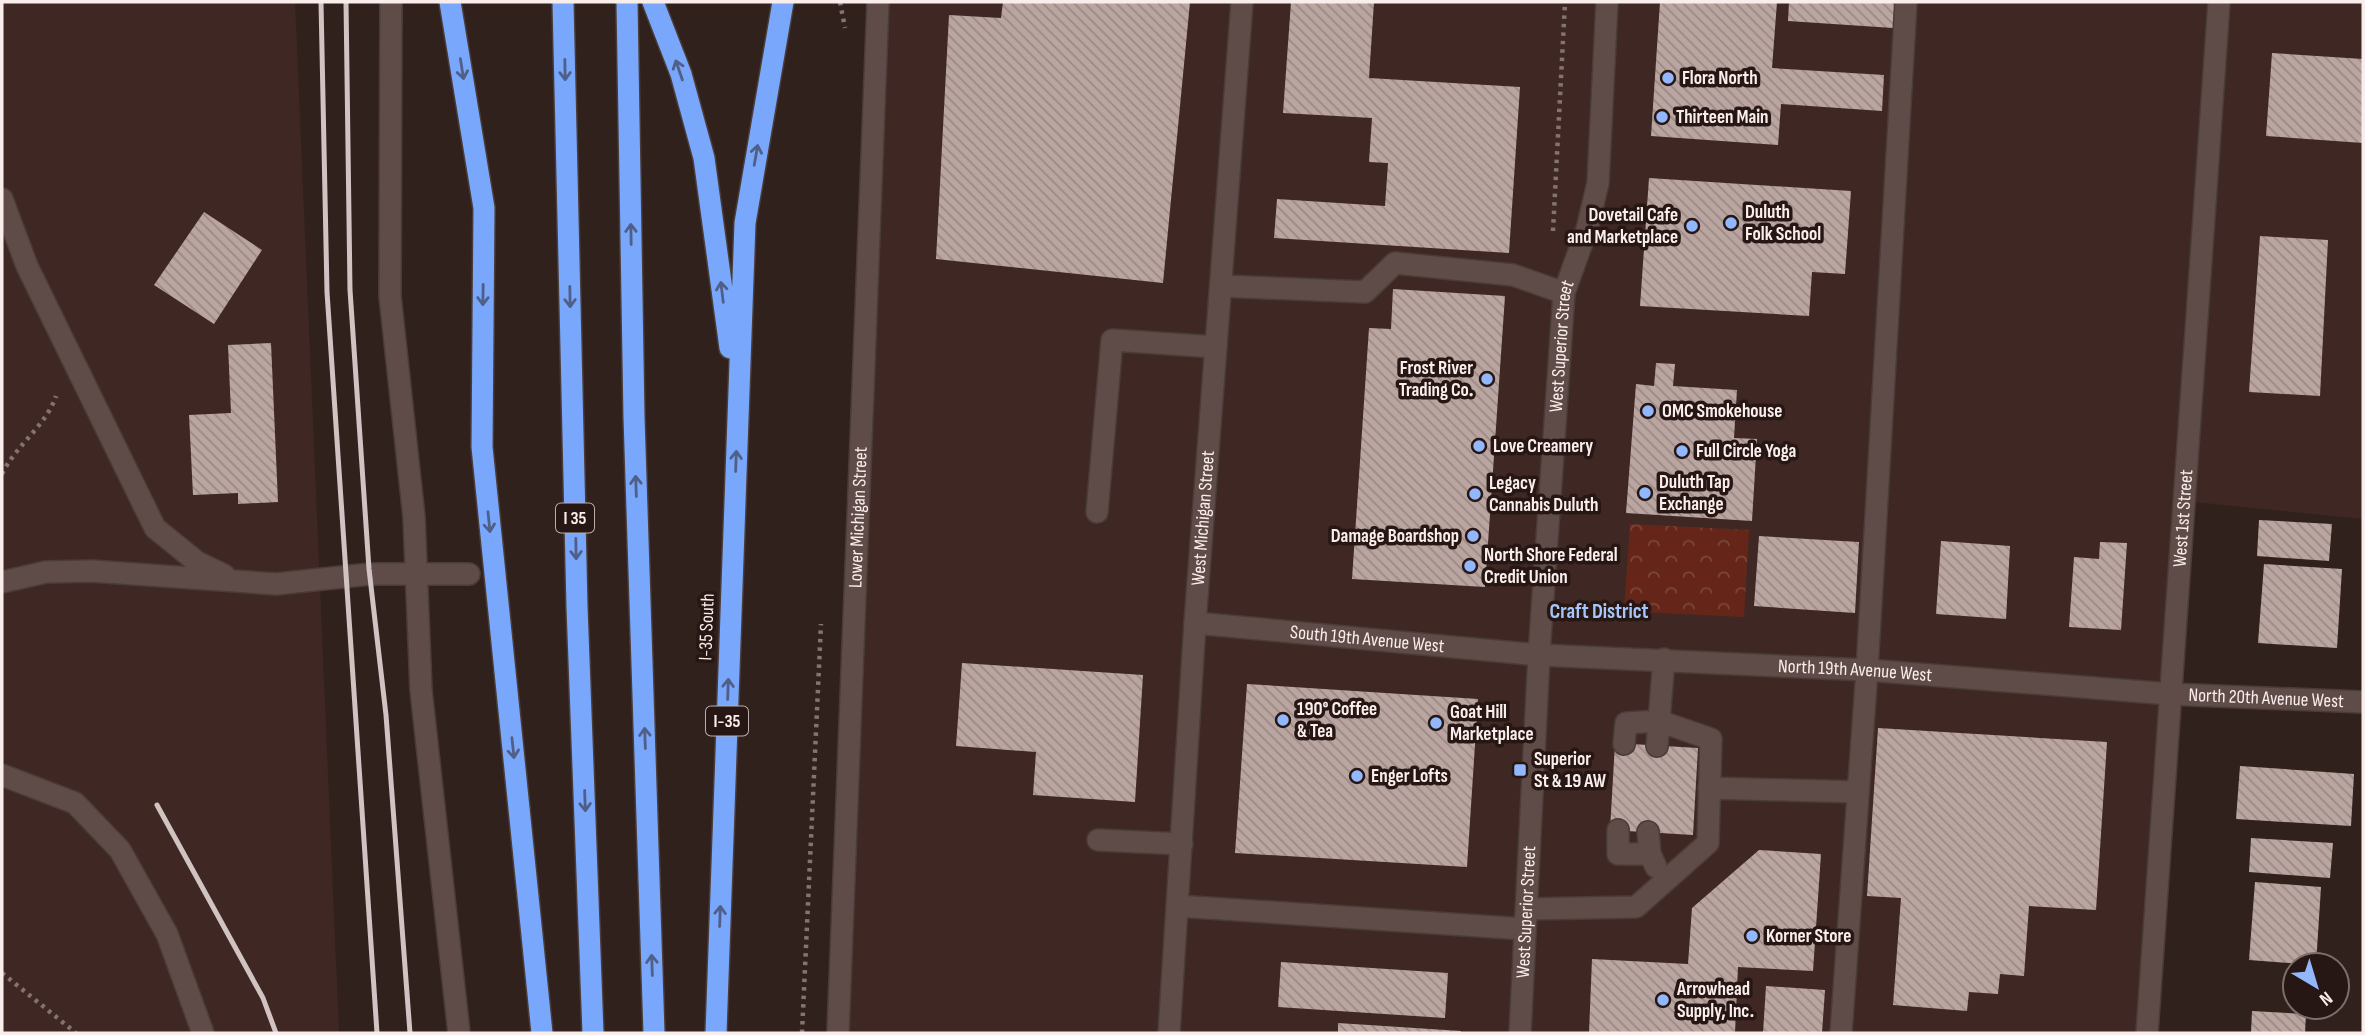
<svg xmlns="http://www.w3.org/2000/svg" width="2365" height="1035" viewBox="0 0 2365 1035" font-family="'Sofia Sans Condensed',sans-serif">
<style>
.built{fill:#3f2823}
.park{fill:url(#park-crowns)}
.building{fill:url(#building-back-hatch)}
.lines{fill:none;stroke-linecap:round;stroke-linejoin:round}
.service-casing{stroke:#4a3c39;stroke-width:24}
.minor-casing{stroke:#4a3c39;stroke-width:24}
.tertiary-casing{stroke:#4a3c39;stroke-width:24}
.motorway-casing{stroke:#4a3c39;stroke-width:24}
.path{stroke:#837471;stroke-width:4.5;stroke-dasharray:3.5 5;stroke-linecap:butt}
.service{stroke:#5f4c48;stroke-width:21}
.minor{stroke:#5f4c48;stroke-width:21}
.tertiary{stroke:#5f4c48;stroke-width:21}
.motorway{stroke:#79a7fb;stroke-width:21}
.rail{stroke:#d0c3c1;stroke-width:5}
.oneway{stroke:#505f88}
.poi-dot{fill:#92b7fd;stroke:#271714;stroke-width:2.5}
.labels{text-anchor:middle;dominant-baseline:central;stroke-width:7;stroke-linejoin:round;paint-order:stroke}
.shield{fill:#271714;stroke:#bbaeab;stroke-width:2}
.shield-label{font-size:18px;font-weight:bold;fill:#faeeec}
.poi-label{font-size:19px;font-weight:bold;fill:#faeeec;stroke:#271714;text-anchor:start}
.street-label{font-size:19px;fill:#faeeec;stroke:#271714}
.neighbourhood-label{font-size:21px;font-weight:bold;fill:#a8c5f9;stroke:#271714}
</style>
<defs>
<pattern id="park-crowns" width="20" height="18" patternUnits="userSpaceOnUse" patternTransform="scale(1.75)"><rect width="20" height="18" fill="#652619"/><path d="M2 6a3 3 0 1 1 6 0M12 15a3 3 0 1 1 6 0" fill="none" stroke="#7c463b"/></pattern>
<pattern id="building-back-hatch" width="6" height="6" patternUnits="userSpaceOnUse" patternTransform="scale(1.75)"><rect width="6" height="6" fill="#baa5a0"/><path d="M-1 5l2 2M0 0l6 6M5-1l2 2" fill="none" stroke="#998985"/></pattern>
</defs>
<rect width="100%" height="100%" fill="#31211d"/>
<path class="built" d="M2,2H295L339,1033H2Z
M879,2H2363V519L2184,501L2147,1033H840Z"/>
<path class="park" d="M1630,524L1749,530L1744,617L1624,611Z"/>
<path class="building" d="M1003,2H1190L1163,283L936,259L949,15L1001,18Z
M1291,2H1374L1369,78L1520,87L1509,253L1274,238L1277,199L1385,206L1388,163L1369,162L1372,118L1283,113Z
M1660,2H1777L1772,68L1884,75L1882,111L1781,104L1778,145L1651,136Z
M1789,2H1895L1893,28L1788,21Z
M2272,53L2363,59V143L2266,136Z
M1649,178L1851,191L1845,274L1812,272L1809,316L1640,306Z
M204,212L262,250L214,324L154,285Z
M2260,236L2328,240L2320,396L2249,392Z
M1393,289L1505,296L1485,587L1352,579L1369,328L1391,329Z
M271,343L278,502L238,504V493L193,495L189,415L231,413L228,345Z
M1656,363L1675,364L1673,386L1737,390L1734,438L1757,439L1752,521L1626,513L1636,384L1654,386Z
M2259,520L2332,524L2329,561L2257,556Z
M1759,536L1859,542L1855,613L1754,606Z
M1941,541L2010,546L2006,619L1936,614Z
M2100,542L2127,543L2121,630L2069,627L2074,557L2099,559Z
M2264,564L2342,569L2337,648L2258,643Z
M962,663L1143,675L1135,802L1033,795L1036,752L956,746Z
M1247,684L1478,699L1467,867L1235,853Z
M1878,728L2107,742L2096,910L2029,906L2024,976L2000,974L1998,994L1969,992L1967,1011L1893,1005L1901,898L1867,896Z
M1615,743L1698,748L1693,835L1610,830Z
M2240,766L2354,774L2351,826L2236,819Z
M2251,838L2333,843L2330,878L2249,872Z
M1759,850L1821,854L1813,971L1738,967L1735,1033H1589L1592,959L1688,964L1692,908Z
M2255,882L2321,887L2316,965L2249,960Z
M1281,962L1448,973L1445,1018L1278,1007Z
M1766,986L1825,990L1822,1033H1763Z
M2252,1011L2306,1014L2305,1033H2251Z
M1338,1023L1461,1031V1033H1338Z"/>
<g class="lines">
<g class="service-casing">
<path id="service" d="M391,2L390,296L414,517L421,690L459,1033
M2,199L27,266L155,528L197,562L224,575
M1221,286L1365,292L1395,263L1513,275L1564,293
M1097,512L1112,340L1216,347
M2,582L46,572L91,571L276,584L370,574H469
M1657,746L1664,659
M2,775L75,803L120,850L167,934L203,1033
M1709,788L1858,792
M1618,830V854H1650
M1648,832L1650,854L1656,867
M1098,840L1182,844
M1177,906L1525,929
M1527,909L1636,907L1708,843L1711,739L1659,721L1626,723L1624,744
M1841,1033L1867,670L1906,2"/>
</g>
<g class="minor-casing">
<g id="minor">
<path id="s1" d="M1195,623L1539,655L1867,670L2170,694L2363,702"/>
<path id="s2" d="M838,1033L878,2"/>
<path id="s3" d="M1169,1033L1195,623L1242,2"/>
</g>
</g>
<g class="tertiary-casing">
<g id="tertiary">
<path id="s4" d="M1520,1033L1539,655L1564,293L1587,229L1598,183L1607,2"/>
<path id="s5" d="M2147,1033L2219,2"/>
</g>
</g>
<g class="motorway-casing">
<path id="motorway" d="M450,2L484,208L482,447L542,1033
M563,2L577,607L593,1033
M627,2L634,417L654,1033
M653,2L681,74L704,158L730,348
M716,1033L745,223L783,2"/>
</g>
<path class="path" d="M840,2L845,28
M1553,231L1565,2
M2,474C16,445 46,426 56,396
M2,973L76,1033
M802,1033L821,624"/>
<use href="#service" class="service"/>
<use href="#minor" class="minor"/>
<use href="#tertiary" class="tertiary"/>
<use href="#motorway" class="motorway"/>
<path class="rail" d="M321,2L327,292L377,1033
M346,2L350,290L369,569L386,715L410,1033
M157,805L263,998L276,1033"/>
</g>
<defs><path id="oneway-shaft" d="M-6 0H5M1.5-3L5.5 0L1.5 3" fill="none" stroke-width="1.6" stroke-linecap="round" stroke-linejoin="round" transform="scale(1.75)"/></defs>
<g class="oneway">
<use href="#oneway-shaft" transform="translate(462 69) rotate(81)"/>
<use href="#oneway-shaft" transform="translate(565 70) rotate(89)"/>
<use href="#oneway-shaft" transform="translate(679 70) rotate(-109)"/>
<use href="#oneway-shaft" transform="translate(756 155) rotate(-80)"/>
<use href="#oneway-shaft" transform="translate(631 234) rotate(-91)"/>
<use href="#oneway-shaft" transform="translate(722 292) rotate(-97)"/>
<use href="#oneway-shaft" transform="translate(483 295) rotate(91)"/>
<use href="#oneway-shaft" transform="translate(570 297) rotate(89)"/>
<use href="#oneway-shaft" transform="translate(736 461) rotate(-88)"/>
<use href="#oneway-shaft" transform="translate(636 486) rotate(-92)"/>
<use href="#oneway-shaft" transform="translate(489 522) rotate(84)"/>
<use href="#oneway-shaft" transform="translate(576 549) rotate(89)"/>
<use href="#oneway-shaft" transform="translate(728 689) rotate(-88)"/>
<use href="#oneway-shaft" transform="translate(645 738) rotate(-92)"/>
<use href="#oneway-shaft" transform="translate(513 748) rotate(84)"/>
<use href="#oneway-shaft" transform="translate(585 801) rotate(88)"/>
<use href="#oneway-shaft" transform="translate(720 916) rotate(-88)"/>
<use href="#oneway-shaft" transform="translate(652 965) rotate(-92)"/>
</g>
<g class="poi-dot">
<circle cx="1668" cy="78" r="7"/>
<circle cx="1662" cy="117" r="7"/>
<circle cx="1731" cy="223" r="7"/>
<circle cx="1692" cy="226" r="7"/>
<circle cx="1487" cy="379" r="7"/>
<circle cx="1648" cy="411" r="7"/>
<circle cx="1479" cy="446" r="7"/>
<circle cx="1682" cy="451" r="7"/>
<circle cx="1645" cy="493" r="7"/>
<circle cx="1475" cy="494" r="7"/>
<circle cx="1473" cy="536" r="7"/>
<circle cx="1470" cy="566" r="7"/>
<circle cx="1283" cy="720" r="7"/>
<circle cx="1436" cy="723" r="7"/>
<rect x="1513" y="763" width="14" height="14" rx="3.5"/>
<circle cx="1357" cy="776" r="7"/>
<circle cx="1752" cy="936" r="7"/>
<circle cx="1663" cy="1000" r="7"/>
</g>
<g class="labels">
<g class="shield">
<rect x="556" y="503.5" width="38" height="29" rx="5"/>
<rect x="706" y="706.5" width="42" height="29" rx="5"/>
</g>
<g class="shield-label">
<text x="575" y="518">I 35</text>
<text x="727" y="721">I-35</text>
</g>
<g class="poi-label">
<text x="1682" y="78">Flora North</text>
<text x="1676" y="117">Thirteen Main</text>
<text x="1745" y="212">Duluth<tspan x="1745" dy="22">Folk School</tspan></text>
<text x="1678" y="215" text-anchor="end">Dovetail Cafe<tspan x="1678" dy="22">and Marketplace</tspan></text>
<text x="1473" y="368" text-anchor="end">Frost River<tspan x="1473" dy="22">Trading Co.</tspan></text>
<text x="1662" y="411">OMC Smokehouse</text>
<text x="1493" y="446">Love Creamery</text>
<text x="1696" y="451">Full Circle Yoga</text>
<text x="1659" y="482">Duluth Tap<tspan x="1659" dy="22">Exchange</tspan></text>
<text x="1489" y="483">Legacy<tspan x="1489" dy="22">Cannabis Duluth</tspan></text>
<text x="1459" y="536" text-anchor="end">Damage Boardshop</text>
<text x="1484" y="555">North Shore Federal<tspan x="1484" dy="22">Credit Union</tspan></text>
<text x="1297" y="709">190° Coffee<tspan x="1297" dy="22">&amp; Tea</tspan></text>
<text x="1450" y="712">Goat Hill<tspan x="1450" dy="22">Marketplace</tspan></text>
<text x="1534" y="759">Superior<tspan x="1534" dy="22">St &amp; 19 AW</tspan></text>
<text x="1371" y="776">Enger Lofts</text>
<text x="1766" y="936">Korner Store</text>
<text x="1677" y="989">Arrowhead<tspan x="1677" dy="22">Supply, Inc.</tspan></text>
</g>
<g class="street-label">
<text stroke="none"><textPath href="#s4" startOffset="688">West Superior Street</textPath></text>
<text stroke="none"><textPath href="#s2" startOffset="516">Lower Michigan Street</textPath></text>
<text stroke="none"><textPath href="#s3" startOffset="516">West Michigan Street</textPath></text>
<text stroke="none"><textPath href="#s5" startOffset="516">West 1st Street</textPath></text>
<text transform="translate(707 627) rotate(-88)">I-35 South</text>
<text stroke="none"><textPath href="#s1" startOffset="173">South 19th Avenue West</textPath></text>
<text stroke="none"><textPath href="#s1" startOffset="662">North 19th Avenue West</textPath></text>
<text stroke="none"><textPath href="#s1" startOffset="1074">North 20th Avenue West</textPath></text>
<text stroke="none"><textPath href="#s4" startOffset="121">West Superior Street</textPath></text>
</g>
<g class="neighbourhood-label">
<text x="1599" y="611">Craft District</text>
</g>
</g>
<rect width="2365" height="1035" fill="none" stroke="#faeeec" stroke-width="7"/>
<g transform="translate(2316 986) rotate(142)"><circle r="33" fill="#271714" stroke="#7b6d6a" stroke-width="2"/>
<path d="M0-5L12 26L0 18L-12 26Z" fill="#92b7fd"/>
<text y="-10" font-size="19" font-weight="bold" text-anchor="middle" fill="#faeeec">N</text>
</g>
</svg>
